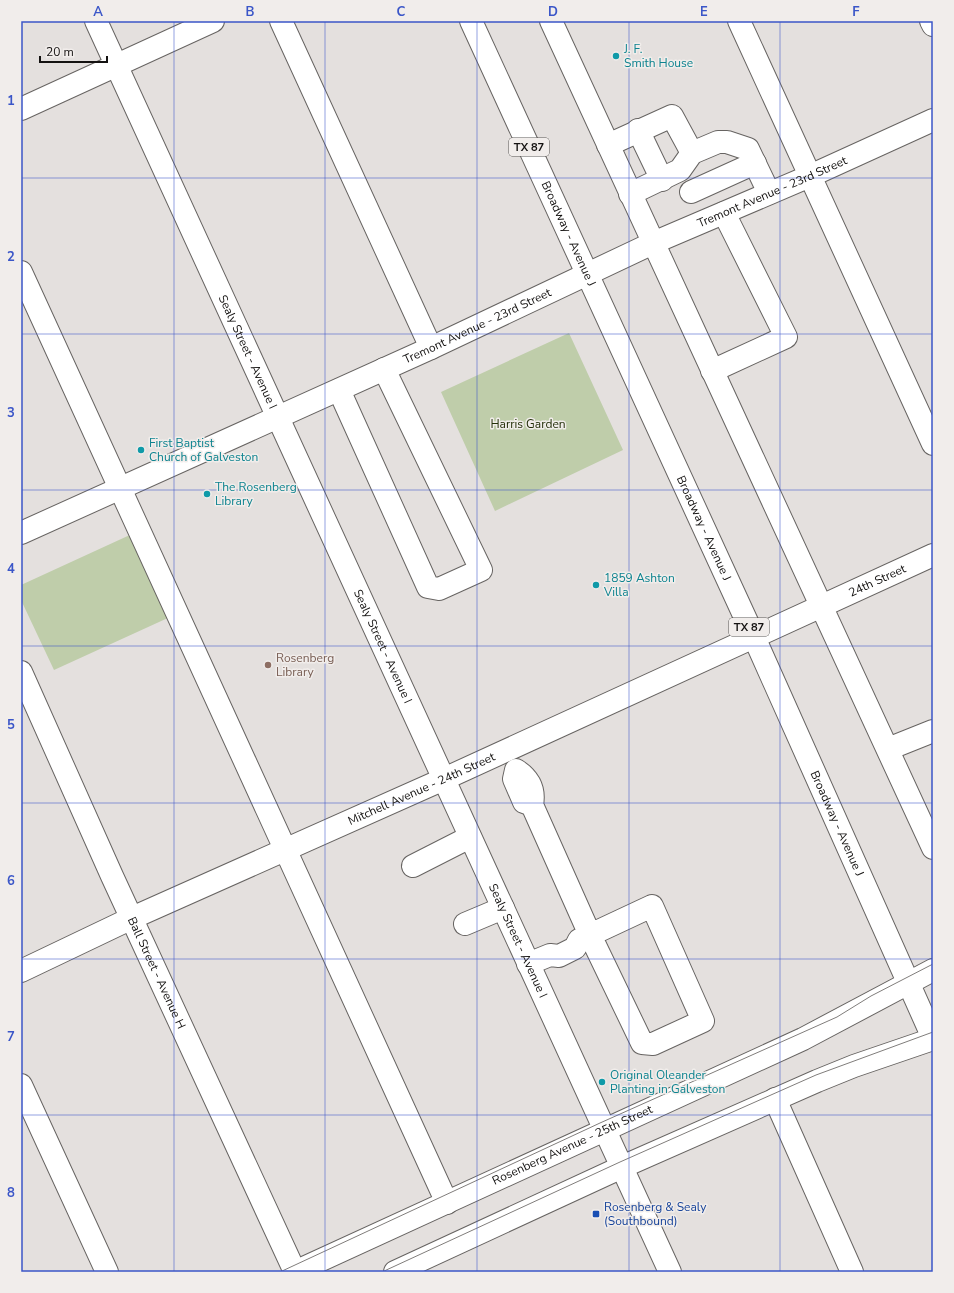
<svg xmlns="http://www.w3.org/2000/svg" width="954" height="1293" viewBox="0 0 954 1293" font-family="'Nunito Sans',sans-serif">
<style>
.green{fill:#bfcdaa}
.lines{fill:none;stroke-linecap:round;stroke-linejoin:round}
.minor-casing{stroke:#676462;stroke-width:24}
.major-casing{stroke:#676462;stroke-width:24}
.minor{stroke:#fff;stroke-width:22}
.major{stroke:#fff;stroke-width:22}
.tram{stroke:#807d7b;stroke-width:1}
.grid{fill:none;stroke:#3b56c8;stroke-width:1;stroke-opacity:0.55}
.culture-dot{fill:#0f9aa8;stroke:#f1edeb;stroke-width:1.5}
.education-dot{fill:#8d6e63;stroke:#f1edeb;stroke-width:1.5}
.transit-dot{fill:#1a4fb4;stroke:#f1edeb;stroke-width:1.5}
.labels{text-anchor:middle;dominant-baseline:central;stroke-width:3;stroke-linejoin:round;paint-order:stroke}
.shield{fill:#f1edeb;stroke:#565452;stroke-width:1}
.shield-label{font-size:11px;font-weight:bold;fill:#141211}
.culture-label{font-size:12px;fill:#0d838f;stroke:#f1edeb;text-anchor:start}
.street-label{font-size:12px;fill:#141211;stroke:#f1edeb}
.park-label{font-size:12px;fill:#232f08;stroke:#f1edeb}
.education-label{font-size:12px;fill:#785e54;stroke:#f1edeb;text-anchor:start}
.transit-label{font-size:12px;fill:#164399;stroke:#f1edeb;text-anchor:start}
.neatline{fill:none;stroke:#3b56c8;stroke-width:1.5}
.grid-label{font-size:13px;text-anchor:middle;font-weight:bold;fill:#3b56c8}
</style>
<rect width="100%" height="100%" fill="#e4e0de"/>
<path class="green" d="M569,333L623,450L495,511L441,392Z
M132,534L170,617L54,670L21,600V585Z"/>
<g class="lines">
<g class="minor-casing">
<g id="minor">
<path id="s1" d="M96,21L670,1272"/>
<path d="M281,21L431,348"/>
<path d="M739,21L933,444"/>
<path d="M931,21L933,25"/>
<path d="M21,109L213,21"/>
<path d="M638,130L662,180"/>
<path d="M608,145L672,116L692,153"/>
<path d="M691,192L755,163"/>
<path d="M630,194L680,170L692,153L718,142H727L748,149L769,193"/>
<path d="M21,272L447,1203"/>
<path d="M712,371L786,337L724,213"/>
<path d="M339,390L428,587L439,589L481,570L384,369"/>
<path id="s2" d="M21,533L431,348L653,243L810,176L933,120"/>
<path id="s3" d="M21,672L112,876L295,1272"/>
<path d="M888,749L933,731"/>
<path d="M413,866L470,837"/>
<path d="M465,924L503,908"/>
<path d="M528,964L550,955L559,956L575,948L579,940L590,935L642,1043L653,1044L703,1021L652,906L590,935L532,805C535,789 530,779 516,770L514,779L524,802L532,805"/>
<path id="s4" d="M21,971L132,918L444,779L933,555"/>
<path d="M21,1085L107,1272"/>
<path d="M775,1099L852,1272"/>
</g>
</g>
<g class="major-casing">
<g id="major">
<path id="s5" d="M471,21L754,637L933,1038"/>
<path d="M551,21L933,848"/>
<path id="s6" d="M295,1272L803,1039L933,970"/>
<path d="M395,1272L622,1167L817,1081L854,1066L933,1039"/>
</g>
</g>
<use href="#minor" class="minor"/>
<use href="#major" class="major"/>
<path class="tram" d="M280,1272L600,1123L837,1017L871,996L933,964
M382,1272L620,1162L816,1075L933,1032"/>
</g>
<path class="grid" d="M174,21V1272M325,21V1272M477,21V1272M629,21V1272M780,21V1272M21,178H933M21,334H933M21,490H933M21,646H933M21,803H933M21,959H933M21,1115H933"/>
<g class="culture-dot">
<circle cx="616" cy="56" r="4"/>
<circle cx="141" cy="450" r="4"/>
<circle cx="207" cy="494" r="4"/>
<circle cx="596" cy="585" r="4"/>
<circle cx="602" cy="1082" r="4"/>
</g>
<circle class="education-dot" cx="268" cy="665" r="4"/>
<rect class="transit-dot" x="592" y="1210" width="8" height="8" rx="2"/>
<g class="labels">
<g class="shield">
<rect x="509" y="138" width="40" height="18" rx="3"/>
<rect x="729" y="618" width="40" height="18" rx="3"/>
</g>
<g class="shield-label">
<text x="529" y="147">TX 87</text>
<text x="749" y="627">TX 87</text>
</g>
<g class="culture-label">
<text x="624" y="49">J. F.<tspan x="624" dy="14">Smith House</tspan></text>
<text x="149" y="443">First Baptist<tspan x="149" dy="14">Church of Galveston</tspan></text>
<text x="215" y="487">The Rosenberg<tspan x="215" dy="14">Library</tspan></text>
<text x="604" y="578">1859 Ashton<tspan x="604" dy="14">Villa</tspan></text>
<text x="610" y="1075">Original Oleander<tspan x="610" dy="14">Planting in Galveston</tspan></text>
</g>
<g class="street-label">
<text stroke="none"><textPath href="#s2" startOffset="825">Tremont Avenue - 23rd Street</textPath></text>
<text stroke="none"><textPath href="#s5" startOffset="234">Broadway - Avenue J</textPath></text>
<text stroke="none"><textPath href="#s2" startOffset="501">Tremont Avenue - 23rd Street</textPath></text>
<text stroke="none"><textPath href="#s1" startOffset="364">Sealy Street - Avenue I</textPath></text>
<text stroke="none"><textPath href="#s5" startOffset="558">Broadway - Avenue J</textPath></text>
<text stroke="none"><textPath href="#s4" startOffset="941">24th Street</textPath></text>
<text stroke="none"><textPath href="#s1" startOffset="688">Sealy Street - Avenue I</textPath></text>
<text stroke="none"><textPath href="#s4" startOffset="440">Mitchell Avenue - 24th Street</textPath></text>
<text stroke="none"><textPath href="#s5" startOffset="882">Broadway - Avenue J</textPath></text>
<text stroke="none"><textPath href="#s1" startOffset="1012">Sealy Street - Avenue I</textPath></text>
<text stroke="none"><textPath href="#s3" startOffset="330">Ball Street - Avenue H</textPath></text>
<text stroke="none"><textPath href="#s6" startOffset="305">Rosenberg Avenue - 25th Street</textPath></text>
</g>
<g class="park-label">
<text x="528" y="424">Harris Garden</text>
</g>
<g class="education-label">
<text x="276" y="658">Rosenberg<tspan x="276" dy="14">Library</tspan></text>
</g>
<g class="transit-label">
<text x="604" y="1207">Rosenberg &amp; Sealy<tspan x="604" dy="14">(Southbound)</tspan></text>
</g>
</g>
<rect width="954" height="1293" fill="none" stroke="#f1edeb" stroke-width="44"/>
<path d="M40 56v6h67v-6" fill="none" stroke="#141211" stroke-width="2"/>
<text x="46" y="56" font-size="12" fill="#141211" stroke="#f1edeb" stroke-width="3" paint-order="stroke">20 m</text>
<rect x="22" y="22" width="910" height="1249" class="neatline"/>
<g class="grid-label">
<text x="98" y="16">A</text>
<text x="250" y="16">B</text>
<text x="401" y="16">C</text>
<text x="553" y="16">D</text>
<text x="704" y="16">E</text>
<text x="856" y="16">F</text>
<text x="11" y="105">1</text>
<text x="11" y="261">2</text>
<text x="11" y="417">3</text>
<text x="11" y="573">4</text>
<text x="11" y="729">5</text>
<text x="11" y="885">6</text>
<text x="11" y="1041">7</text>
<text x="11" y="1197">8</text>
</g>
</svg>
